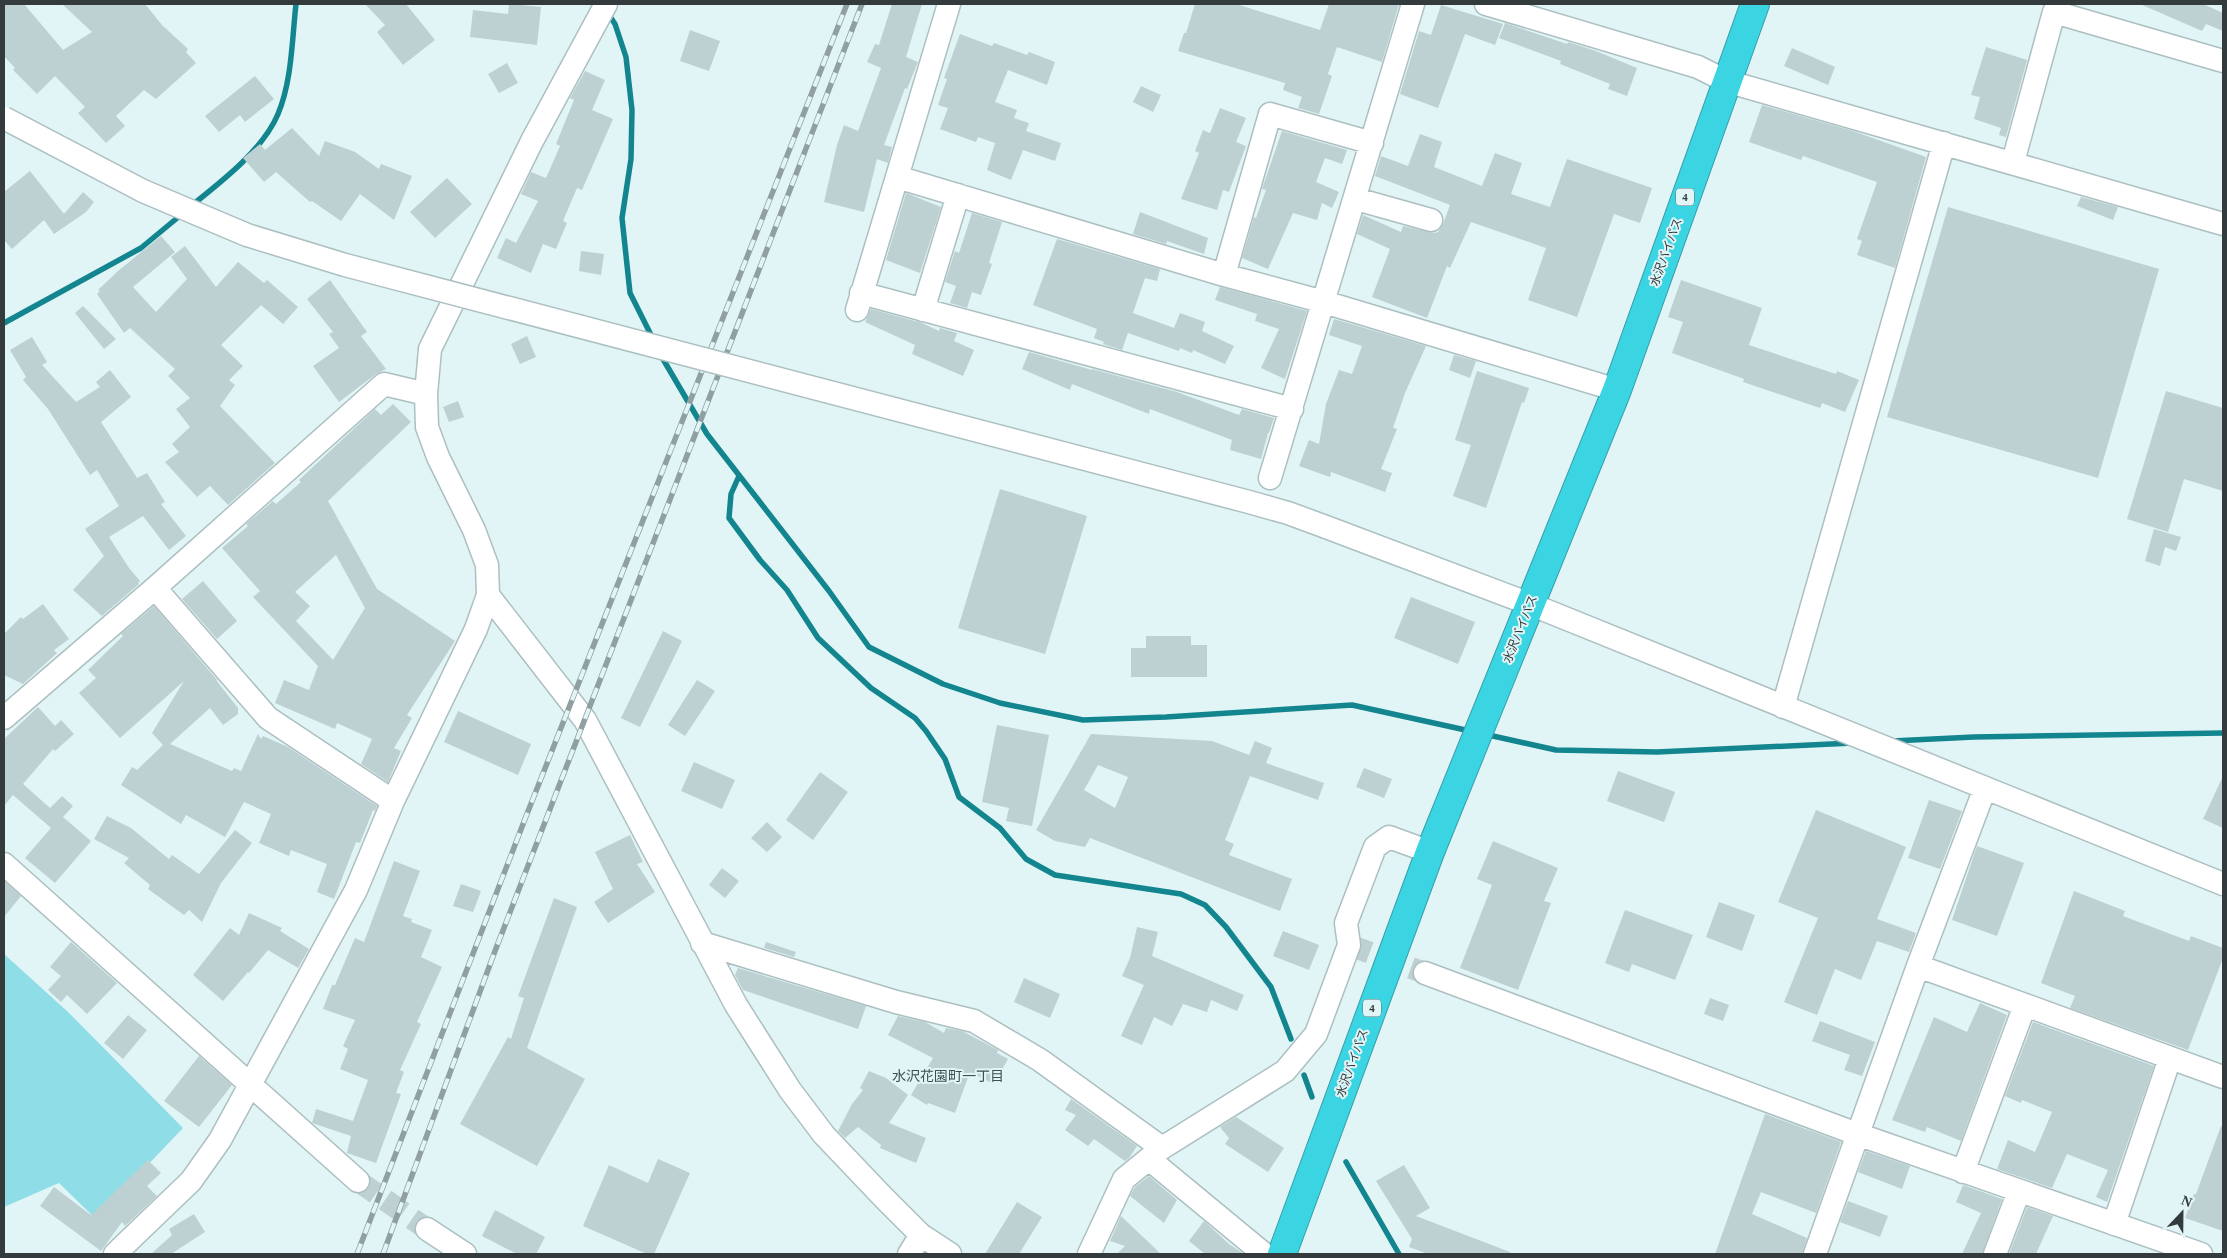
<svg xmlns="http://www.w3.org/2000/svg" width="2227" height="1258" viewBox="0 0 2227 1258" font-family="'Times New Roman','Noto Sans JP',serif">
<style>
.green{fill:#8fdde6}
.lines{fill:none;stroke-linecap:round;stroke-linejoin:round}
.stream{stroke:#13858f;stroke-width:5.5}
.building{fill:#bdd0d2;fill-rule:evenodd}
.minor-tunnel{stroke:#bed0d2;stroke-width:22;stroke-dasharray:22 11;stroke-linecap:butt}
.minor-casing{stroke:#acbfc1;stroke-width:25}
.highway-casing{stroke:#389ea9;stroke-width:30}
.minor{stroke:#fff;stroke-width:22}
.highway{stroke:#3ad4e3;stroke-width:28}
.rail-casing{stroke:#909fa0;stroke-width:5.5}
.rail{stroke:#e1f5f7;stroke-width:4;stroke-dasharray:11;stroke-linecap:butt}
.minor-bridge-casing{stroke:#acbfc1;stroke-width:25;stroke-linecap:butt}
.minor-bridge{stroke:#fff;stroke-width:22}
.labels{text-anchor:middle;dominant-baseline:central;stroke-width:4;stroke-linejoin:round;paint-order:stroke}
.shield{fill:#e1f5f7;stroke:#677374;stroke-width:1}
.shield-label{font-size:11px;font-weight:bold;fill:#333b3c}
.street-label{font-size:12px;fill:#333b3c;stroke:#e1f5f7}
.neighbourhood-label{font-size:14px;fill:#3e4f51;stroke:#e1f5f7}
</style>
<rect width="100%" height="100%" fill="#e1f5f7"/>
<path class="green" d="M4,954L68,1012L183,1128L96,1219L59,1183L4,1207Z"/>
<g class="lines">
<path class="stream" d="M607,12L615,24L626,57L632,110L631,159L622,218L630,293L653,339
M191,206C221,182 263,150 278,114C292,81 292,39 296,4
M4,323L141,248L182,214
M660,354L707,434L829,591L869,647L943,684L1000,703L1083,720L1166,717L1352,705L1470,731
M739,476L731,494L729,518L760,560L787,590L818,638L871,688L915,718L926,731L945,759L959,797L1000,828L1026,859L1055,875L1181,894L1205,905L1226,927L1271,987L1291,1039
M1484,734L1556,750L1657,752L1853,743
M1892,741L1974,737L2223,733
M1304,1075L1312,1097
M1346,1162L1399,1254"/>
</g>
<path class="building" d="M4,4H24L63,50L92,32L62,4H145L162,25L188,49L186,52L196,63L156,99L144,90L116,116L125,126L106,143L78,113L85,107L55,76L37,94L13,70L15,68L4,56Z
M365,4H406L435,40L403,65L377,32L385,25Z
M509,4L541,7L537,45L470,37L473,10L508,14Z
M892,4H922L906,57L918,62L907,89L905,88L884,145L892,147L888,163L877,159L864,212L824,202L837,145L844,125L858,131L881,68L867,62L875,44L879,45Z
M1195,4H1236L1320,30L1329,4H1399L1382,62L1337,47L1328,74L1332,76L1319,114L1298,108L1302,97L1283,90L1285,83L1178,51L1184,33H1186Z
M2140,4H2203L2223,13V31L2206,24L2202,31Z
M1441,5L1503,24L1495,45L1465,34L1438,108L1400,94L1419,31L1431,35Z
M1505,23L1567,44L1568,42L1596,51L1637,68L1627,96L1608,89L1610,84L1560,64L1561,61L1499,38Z
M690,30L720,41L709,71L680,61Z
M960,34L992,46L994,43L1027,55L1029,52L1055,62L1047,85L1008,70L995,102L1017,110L1014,118L1029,123L1026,131L1061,143L1055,161L1023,150L1011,180L987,170L995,143L978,137L976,142L940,129L948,108L938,105L947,79L944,78Z
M1986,47L2027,60L2006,137L1999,135L2001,128L1974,119L1980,97L1971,95Z
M1792,48L1835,67L1828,85L1784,66Z
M507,63L518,83L499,93L488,74Z
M585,71L605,80L592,110L613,119L582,190L577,188L563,221L567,223L556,249L543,244L531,273L497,258L506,238L516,243L538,201L521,194L531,172L546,178L560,146L556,144L574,100L570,98Z
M255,76L274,99L245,122L240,115L219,132L205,116Z
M1141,86L1161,95L1153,112L1133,102Z
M1762,105L1853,131L1926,157L1895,268L1857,255L1862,241L1857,239L1877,182L1803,156L1801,160L1749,142Z
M1220,108L1246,118L1236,142L1246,146L1229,192L1223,190L1217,210L1181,199L1199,153L1195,151L1203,130L1210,133Z
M292,128L319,156L325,141L355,152L379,169L381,164L412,176L394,220L360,194L341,221L312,201L310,202L276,172L264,182L243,158L260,144L265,150Z
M1282,131L1347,150L1342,164L1325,158L1316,182L1339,192L1332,208L1322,203L1317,220L1293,213L1268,269L1242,258L1254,217L1256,218L1266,190L1262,189Z
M1420,134L1442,142L1434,167L1482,186L1495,153L1522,163L1511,194L1550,207L1567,159L1652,188L1640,223L1614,214L1577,317L1528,300L1546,248L1471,222L1450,268L1447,266L1427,318L1372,297L1390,249L1357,234L1363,215L1401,232L1403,226L1434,233L1438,232L1443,224L1450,205L1375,176L1381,156L1408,166Z
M30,171L64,214L83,192L94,202L86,212L54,234L44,220L12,249L4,240V192Z
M447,178L472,204L435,238L410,212Z
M906,193L941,207L920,273L886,260Z
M2081,197L2118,207L2113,220L2077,206Z
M1948,207L2159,269L2098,478L1887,417Z
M1140,212L1208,238L1204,254L1167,241L1166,244L1133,234Z
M972,213L1002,222L989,263L992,264L981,295L972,292L967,308L950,303L956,286L945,282L955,251L959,253Z
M161,236L175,252L133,287L156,312L187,279L171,257L185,246L216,287L238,262L264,283L267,280L298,307L283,324L261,305L221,345L243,366L229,380L235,385L220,406L275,463L228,505L210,486L197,497L165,462L179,452L172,444L190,427L176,409L190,398L168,376L175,369L130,328L124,333L97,294L100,291L98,290L118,271Z
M1057,239L1160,269L1157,281L1145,278L1133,313L1174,328L1180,313L1205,322L1202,331L1234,346L1225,364L1193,350L1192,353L1180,348L1179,351L1128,333L1122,350L1103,344L1104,342L1094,338L1097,329L1033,305Z
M581,251L604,254L601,275L579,271Z
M330,280L367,332L361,336L386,369L376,374L339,402L313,366L339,348L329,334L333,332L307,299Z
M1681,280L1762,308L1749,345L1836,374L1837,371L1859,380L1845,412L1822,403L1820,408L1743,382L1744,379L1672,353L1683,322L1668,317Z
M1220,287L1307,311L1285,379L1261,368L1279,329L1255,321L1257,314L1215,300Z
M83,306L116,339L104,349L75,313Z
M871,309L922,323L939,331L940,328L957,333L954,341L974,350L963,376L912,354L915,345L865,322Z
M1334,319L1426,346L1405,393L1393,428L1397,429L1381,469L1392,473L1385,492L1331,472L1330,477L1299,466L1309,440L1319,444L1326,404L1339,370L1352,374L1362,346L1329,335Z
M527,336L536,357L520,364L511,344Z
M32,337L47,362L42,365L76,402L100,387L96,382L110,370L131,397L101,422L137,478L147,473L165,502L161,504L186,536L169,550L143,516L109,537L129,568L140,581L138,583L139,584L102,616L73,590L104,556L85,529L119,506L97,470L90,475L48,409L23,380L26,377L10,350Z
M1029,352L1092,370V369L1177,392L1239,415L1242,409L1274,418L1269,433H1268L1261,459L1230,450L1232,440L1150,409L1149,414L1072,384L1070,390L1022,369Z
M1454,355L1476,361L1470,378L1449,370Z
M1477,371L1529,388L1524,403L1522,402L1486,508L1453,496L1471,445L1455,440Z
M2166,391L2223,408V491L2184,479L2168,532L2127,519Z
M458,401L464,417L449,422L443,407Z
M393,404L411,422L328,501L377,589L455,641L407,715L412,718L394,748L401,751L388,782L361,764L372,739L337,723L335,729L275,703L284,680L309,690L318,666L253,597L260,591L222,548L248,526L246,524L273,501L276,504L301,482L299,480L375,409L381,415ZM336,555L365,608L333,660L296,621L310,606L295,592Z
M1000,489L1087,516L1045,654L958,628Z
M2154,529L2181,537L2176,551L2165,547L2160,566L2145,561Z
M203,581L237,621L217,639L182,599Z
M1411,597L1475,622L1458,664L1394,638Z
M43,604L69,639L54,650L57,653L23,684L4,675V634L21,617L23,619Z
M154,606L218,681L216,680L238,708V714L223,725L210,708L170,744L232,771L234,768L241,771L258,734L261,739L263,736L288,747L377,806L375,811L373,810L360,843L356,842L334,899L317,892L327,864L291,850L289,856L259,843L271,814L244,802L225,837L186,815L181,824L121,785L132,767L137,770L163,745L152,733L184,681L120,738L79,693L96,678L88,670L123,636L121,634Z
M663,631L682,641L640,727L621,718Z
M1146,636H1191V645H1207V677H1131V648H1146Z
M697,680L715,691L685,736L668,725Z
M38,707L55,726L61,720L74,734L55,751L53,749L23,784L50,808L62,796L73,806L63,817L91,841L55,883L25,858L51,828L13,795L4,806V739Z
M458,711L531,744L518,775L444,742Z
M997,725L1049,735L1032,826L1006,821L1009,808L982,802Z
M1091,734L1212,741L1249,755L1255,741L1272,748L1266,763L1324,783L1318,800L1250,776L1225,840L1234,844L1229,855L1292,879L1280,911L1090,838L1085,847L1055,841L1036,830ZM1098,765L1128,777L1115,808L1084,790Z
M694,762L735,780L722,809L681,791Z
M1364,768L1392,779L1384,798L1356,787Z
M1618,771L1675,792L1664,822L1607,801Z
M820,772L848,792L813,840L786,820Z
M2223,776V828L2203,819Z
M1929,800L1962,811L1940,869L1908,858Z
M1816,810L1906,847L1877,919L1916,933L1909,952L1877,941L1861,980L1835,969L1817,1015L1784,1002L1818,918L1778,902Z
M107,816L131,828L169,859L172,855L199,874L235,830L252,843L221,883L202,922L189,910L184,915L148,889L150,885L124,863L129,858L94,839Z
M767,822L782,837L767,852L751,838Z
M630,835L643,862L637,864L655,892L608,923L594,902L613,889L595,852Z
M1493,841L1558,868L1544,901L1551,903L1518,990L1460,968L1492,885L1477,879Z
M1977,846L2024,863L1997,936L1952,920Z
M394,861L420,871L403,916L412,919L411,922L432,930L421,957L442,967L417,1022L421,1024L400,1070L404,1072L396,1093L401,1094L376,1163L347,1153L351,1136L312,1123L316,1109L353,1121L368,1080L340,1069L348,1049L343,1046L355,1020L323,1009L332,985H335L355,938L364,942Z
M722,868L739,881L725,898L709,885Z
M4,881L21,896L4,917Z
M461,884L481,891L473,912L453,906Z
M2074,891L2125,911L2123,916L2189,941L2191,936L2223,948V958L2188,1050L2070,1008L2075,996L2041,983Z
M554,898L577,907L527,1048L585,1079L537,1166L460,1124L508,1037L511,1039L524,998L518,996Z
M1719,902L1755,915L1742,951L1706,937Z
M1625,910L1693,935L1675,980L1632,964L1629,972L1605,963Z
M249,913L282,928L280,931L309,949L298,968L268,950L249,973L248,972L223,1001L193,975L230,928L239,935Z
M1137,927L1158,932L1152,956L1244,995L1237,1011L1211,1000L1207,1012L1183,1004L1172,1026L1154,1017L1142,1045L1121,1036L1144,985L1122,976L1130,958Z
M1283,931L1319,945L1309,970L1273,956Z
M71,942L117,983L87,1014L67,995L61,1002L48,990L61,976L50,967Z
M766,942L796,952L794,957L764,948Z
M738,968L866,1006L858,1029L743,990L735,975Z
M1024,978L1060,994L1050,1018L1014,1002Z
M1710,998L1729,1005L1723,1021L1704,1014Z
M1980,1003L2007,1015L1961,1141L1927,1127L1925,1132L1892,1120L1934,1017L1967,1032Z
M128,1015L147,1030L123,1059L104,1043Z
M898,1016L925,1022L944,1033L946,1028L962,1031L998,1050L997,1053L1008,1059L994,1084L970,1072L955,1113L928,1103L927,1105L911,1095L933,1058L888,1035Z
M1820,1021L1875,1042L1862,1076L1844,1070L1850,1055L1812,1041Z
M2033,1022L2154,1066L2107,1202L2096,1197L2108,1170L2067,1154L2052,1188L1997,1169L2008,1140L2035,1152L2052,1112L2022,1100L2021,1103L2005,1096Z
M199,1056L232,1085L199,1127L164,1101Z
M869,1071L886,1078L908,1095L889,1123L926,1138L916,1163L880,1148L881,1145L858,1127L845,1138L838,1131L852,1104L863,1090L860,1088Z
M1071,1099L1137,1146L1129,1158L1125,1161L1094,1139L1088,1146L1065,1130L1076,1115L1065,1110Z
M1765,1114L1841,1142L1816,1213L1761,1192L1752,1214L1807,1238L1802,1254H1715Z
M1236,1117L1284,1148L1268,1172L1225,1144L1229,1138L1220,1127Z
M2221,1126H2223V1231L2185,1218L2194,1194H2196Z
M1866,1151L1910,1166L1902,1189L1858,1172Z
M658,1159L690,1173L654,1254H647L583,1226L609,1165L648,1183Z
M148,1160L161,1173L147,1186L157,1196L125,1226L122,1222L101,1251L40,1206L54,1187L91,1215Z
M1404,1165L1430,1208L1416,1216L1510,1252V1254H1428L1409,1247L1412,1239L1376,1181Z
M1149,1176L1177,1200L1164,1223L1130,1196L1135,1187Z
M1963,1185L2002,1199L1982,1254H1962L1981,1213L1956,1202Z
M1848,1201L1888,1216L1880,1237L1840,1222Z
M1017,1202L1042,1217L1019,1254H985Z
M2027,1207L2053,1216L2036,1254H2009Z
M495,1210L545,1237L536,1254H517L482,1236Z
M194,1214L205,1232L171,1254H151L172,1235L169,1229Z
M1121,1216L1161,1254H1117L1125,1246L1110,1241Z
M1204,1221L1229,1244L1244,1254H1205L1189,1241Z"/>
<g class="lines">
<path class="minor-tunnel" d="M1349,945L1425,973
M358,1181L427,1229"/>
<g class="minor-casing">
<path id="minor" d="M1486,4L1698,67L1726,81L2223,224
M1372,143L1270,114L1224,275L1324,302L1617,390
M2013,162L2054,12L2223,61
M897,177L1224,275
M1356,199L1431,220
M861,293L1292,409
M857,310L949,4
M923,310L958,195
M1270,478L1413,4
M1326,527L1530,604L2223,884
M155,588L268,718L393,801
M488,595L585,720L736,1005L790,1090L824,1135L884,1198L921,1235L950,1254
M1783,707L1944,143
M4,718L155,588L384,384L426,394
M4,864L358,1181
M702,943L896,1002L974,1021L1040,1060L1162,1148
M1918,966L2223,1077
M1425,973L1857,1134L2201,1254
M1149,1159L1264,1254
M1963,1172L2025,1005
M2114,1224L2170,1058
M427,1229L465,1254
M115,1254L191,1181L220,1140L356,890L393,801L476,629L488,595L487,565L474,530L438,457L427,427L426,394L430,349L532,141L606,4
M909,1254L921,1235
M1089,1254L1124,1179L1162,1148L1285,1071L1316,1034L1349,945L1346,923L1375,847L1389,837L1430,852
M1815,1254L1918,966L1985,788
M1995,1254L2019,1191"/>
</g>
<g class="highway-casing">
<path id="highway" d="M1282,1254L1430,852L1617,390L1755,4"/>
</g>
<use href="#minor" class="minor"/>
<use href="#highway" class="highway"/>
<g class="rail-casing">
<path id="rail" d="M357,1254L525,819L847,4
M383,1254L495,951L862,4"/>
</g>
<use href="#rail" class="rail"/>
<g class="minor-bridge-casing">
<path id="minor-bridge" d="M4,118L143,191L247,235L345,265L1249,502L1288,513L1326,527"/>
</g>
<use href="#minor-bridge" class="minor-bridge"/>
</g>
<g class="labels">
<g class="shield">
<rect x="1676" y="188.5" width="18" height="17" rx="4"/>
<rect x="1363" y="999.5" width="18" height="17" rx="4"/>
</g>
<g class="shield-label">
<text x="1685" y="197">4</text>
<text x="1372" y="1008">4</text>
</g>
<g class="street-label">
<text transform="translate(1666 252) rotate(-70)">水沢バイパス</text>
<text transform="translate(1520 629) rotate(-68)">水沢バイパス</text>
<text transform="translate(1352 1063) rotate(-70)">水沢バイパス</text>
</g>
<g class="neighbourhood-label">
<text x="948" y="1076">水沢花園町一丁目</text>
</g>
</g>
<rect width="2227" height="1258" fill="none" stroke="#333b3c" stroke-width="10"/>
<g transform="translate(2182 1213) rotate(22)" stroke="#e1f5f7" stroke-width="4" paint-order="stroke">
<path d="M0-4L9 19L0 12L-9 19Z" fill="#333b3c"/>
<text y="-8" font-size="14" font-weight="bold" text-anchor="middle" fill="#333b3c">N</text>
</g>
</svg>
